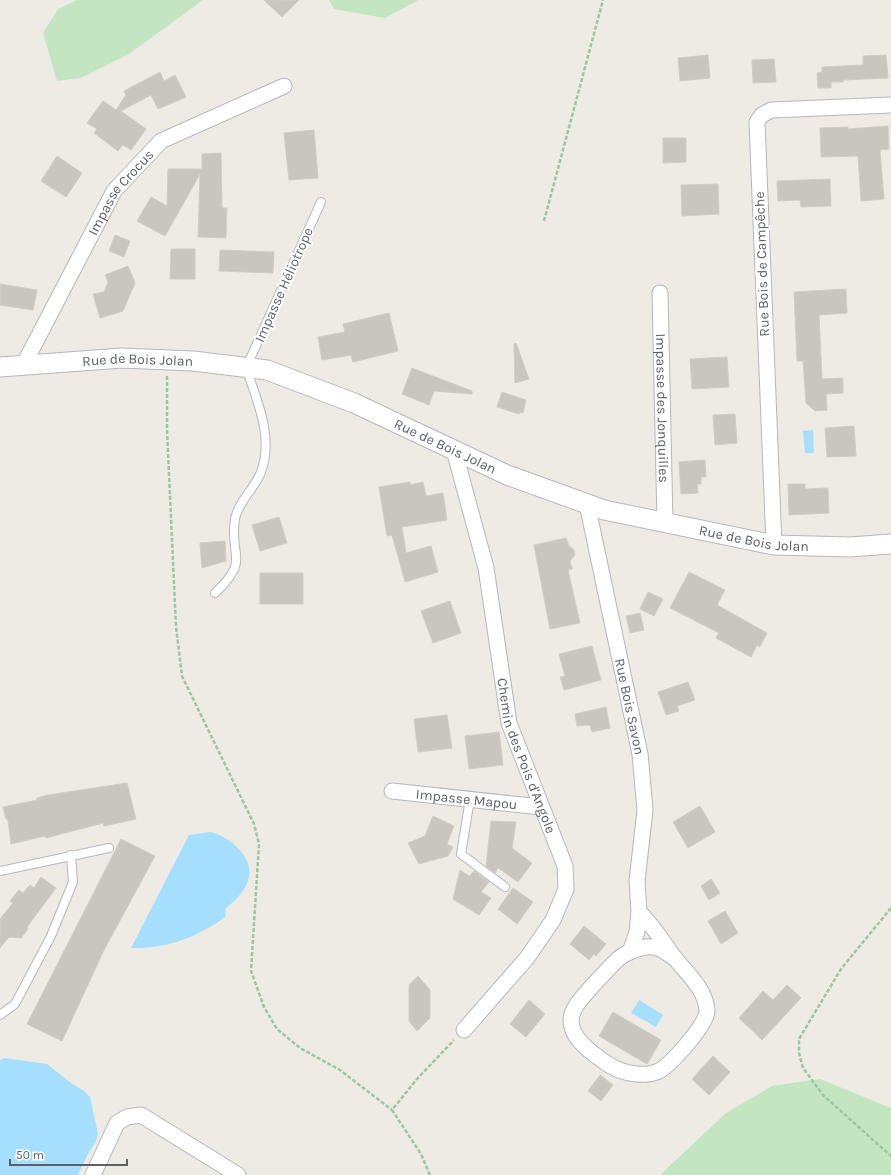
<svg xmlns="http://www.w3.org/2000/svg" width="891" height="1175" viewBox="0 0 891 1175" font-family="Karla,sans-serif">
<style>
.green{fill:#c4e5c1}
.water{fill:#a5dffd}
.building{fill:#c9c6c0;stroke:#d3ccc3}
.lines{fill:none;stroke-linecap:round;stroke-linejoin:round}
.service-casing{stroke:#b5b7bb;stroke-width:10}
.minor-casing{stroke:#b5b7bb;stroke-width:17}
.tertiary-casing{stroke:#b5b7bb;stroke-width:21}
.path{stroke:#9bc6a3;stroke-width:2.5;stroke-dasharray:4 2;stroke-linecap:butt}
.service{stroke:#fff;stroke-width:8}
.minor{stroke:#fff;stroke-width:15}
.tertiary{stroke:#fff;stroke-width:19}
.labels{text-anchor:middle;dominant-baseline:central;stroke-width:4;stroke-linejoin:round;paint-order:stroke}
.street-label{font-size:14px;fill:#5c6164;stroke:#fff}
</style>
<rect width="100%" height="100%" fill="#eeebe4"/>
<path class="green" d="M77,0H203L129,54L81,78L57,81L43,33L58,9Z
M329,0H419L385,18L334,9Z
M820,1079L891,1108V1175H660L726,1113L772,1086Z"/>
<path class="water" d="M813,430L814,453H805L803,431Z
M210,832C220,834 230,840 237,847C260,870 248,891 226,908L225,917C197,938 165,949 131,948L189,835Z
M639,1000L663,1015L656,1027L631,1013Z
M5,1058L47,1064L71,1083L84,1091L90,1097L98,1134L96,1141L87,1156L78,1175H0V1060Z"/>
<path class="building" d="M264,0H299L282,17Z
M708,55L710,78L680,81L678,58Z
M886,55L888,78L843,80V82H831V88H818L817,73L822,72V67L863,65V56Z
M774,59L776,82L753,83L752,60Z
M160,72L164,81L175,75L186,97L158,109L151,95L121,111L146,129L131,150L123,145L118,151L94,133L97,129L87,123L103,101L116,110L126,95L124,91Z
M888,126L889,149L880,150L884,199L861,201L858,156L821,157L820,128L848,127V129Z
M314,130L318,178L289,180L284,133Z
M663,138H686V162L663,163Z
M221,153L222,208H227L226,238L198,237L200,174L165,236L137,221L151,197L167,206L168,169H202V154Z
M57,156L82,173L66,197L41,181Z
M830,179L831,206L801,207L800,200L778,201L777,181Z
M718,184L719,214L682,216L681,185Z
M115,235L130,241L124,257L109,251Z
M171,249H195V279H170Z
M220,250L274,252L273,273L219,271Z
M128,266L135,283L123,311L100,318L93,294L104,292L108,282L105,275Z
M0,284L37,290L33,310L0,305Z
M846,289L847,313L819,315L822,379L843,378V393L826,394L827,410L815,411L806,403L803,361H797L794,292Z
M389,313L398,351L353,362L351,355L322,360L318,337L345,332L343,324Z
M516,343L529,379L515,383L514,344Z
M727,357L729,387L692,389L690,359Z
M412,368L472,391V394L434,391L429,405L402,394Z
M502,392L526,400L523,413L520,412L519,414L497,407Z
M735,414L737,443L715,445L713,415Z
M854,426L856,456L827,457L825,428Z
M705,460L706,477H701V484H697L698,493L681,494L679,462Z
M410,482V485L423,482L426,496L443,493L447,520L402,527L406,553L431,546L438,572L405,582L392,535L387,536L379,487Z
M788,484H805V489L828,488L829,513L789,515Z
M279,517L287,543L260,551L252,525Z
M566,538L569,546L574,550L575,555L570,561L572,569L568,570L580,623L550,629L534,545Z
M225,541L226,561L202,568L200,543Z
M689,572L725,590L717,605L767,633L760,647L757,645L751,657L716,638L719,633L670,608Z
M260,573H303V604H260Z
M648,592L663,599L654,616L640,609Z
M450,601L461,633L433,643L421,611Z
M640,613L644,630L630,633L626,616Z
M592,646L601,680L564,690L560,677L565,676L559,654Z
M688,682L695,700L677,706L679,711L666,715L658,692Z
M606,707L610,728L592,732L590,725L577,726L575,714Z
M447,715L452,748L418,752L414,719Z
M499,732L503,765L469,769L465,736Z
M127,783L136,819L104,826L103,823L46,838L45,836L11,844L8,820L6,819L3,807L37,800V798L48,795Z
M700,806L715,832L688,848L673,822Z
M433,816L454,826L447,844L453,847L448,856L419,864L408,843L425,836Z
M491,821L516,822L512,848L532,863L518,882L498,868L495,873L486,866Z
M121,839L155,856L104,950L62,1041L27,1024Z
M460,870L469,876L474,871L489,882L481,892L491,898L479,915L453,899Z
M41,877L56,888L27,927L28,929L21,938L9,937L0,948V919L13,903L10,901L19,890L23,893L30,885L34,888Z
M711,879L720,893L709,900L701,886Z
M513,888L533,902L517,924L498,909Z
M725,911L738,933L721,944L708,921Z
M584,926L606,944L596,956L594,954L589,960L570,944Z
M418,976L430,990V1018L417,1031L409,1021V985Z
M787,985L801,998L762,1040L739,1018L763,991L773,1000Z
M529,1000L545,1014L526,1037L510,1024Z
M613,1012L661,1040L647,1064L599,1036Z
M713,1056L730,1072L709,1095L692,1079Z
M600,1075L613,1085L601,1101L588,1091Z"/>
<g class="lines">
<g class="service-casing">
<path id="service" d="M215,593C251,559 229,558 235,519C238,502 255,488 261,472C274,438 257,400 246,368L321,202
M470,799L461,854L505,887
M0,871L109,848
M0,1015L15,1004L51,936L73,882L71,855"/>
</g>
<g class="minor-casing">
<g id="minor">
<path id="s1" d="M660,293L665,523"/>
<path id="s2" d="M23,366L114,191L161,141L284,86"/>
<path id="s3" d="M454,450L486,568L509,723L565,866L566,889L553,920L527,958L464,1030"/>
<path id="s4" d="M587,504L640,754L645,810L637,881L639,912L637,932L630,952"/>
<path d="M774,545L757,122L762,115L771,110L891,105"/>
<path id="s5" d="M392,791L541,807"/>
<path d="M639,912C653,925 663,942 674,957C687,974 705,988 707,1010C708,1024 671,1064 659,1071C644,1078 622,1073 609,1065C596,1056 575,1042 572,1027C570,1020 572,1012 576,1006C581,997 610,967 618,959C625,953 637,948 646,947C658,945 666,953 676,959"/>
<path d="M93,1175L117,1123L127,1117L141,1115L238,1175"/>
</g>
</g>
<g class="tertiary-casing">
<g id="tertiary">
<path id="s6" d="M0,367L122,358L193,361L267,370L354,403L507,475L604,510L774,545L850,547L891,544"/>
</g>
</g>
<path class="path" d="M544,221L603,0
M167,376V430L176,627L182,676L254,824L259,844L251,971L264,1007L277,1029L300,1048L340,1070L392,1110
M891,908L841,969L799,1039V1053L803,1068L823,1095L891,1156
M430,1175L421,1154L392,1110L417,1079L454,1040"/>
<use href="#service" class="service"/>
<use href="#minor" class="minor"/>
<use href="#tertiary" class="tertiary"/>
</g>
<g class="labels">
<g class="street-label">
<text stroke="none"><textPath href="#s2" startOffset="200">Impasse Crocus</textPath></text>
<text transform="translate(762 264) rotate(-92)">Rue Bois de Campêche</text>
<text transform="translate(284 285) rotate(-66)">Impasse Héliotrope</text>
<text stroke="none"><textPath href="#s6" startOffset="138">Rue de Bois Jolan</textPath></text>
<text stroke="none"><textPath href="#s1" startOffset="115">Impasse des Jonquilles</textPath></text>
<text stroke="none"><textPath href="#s6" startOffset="462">Rue de Bois Jolan</textPath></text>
<text stroke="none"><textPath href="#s6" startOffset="786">Rue de Bois Jolan</textPath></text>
<text stroke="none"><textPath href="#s4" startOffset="207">Rue Bois Savon</textPath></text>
<text stroke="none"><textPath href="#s3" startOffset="315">Chemin des Pois d'Angole</textPath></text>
<text stroke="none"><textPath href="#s5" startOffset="75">Impasse Mapou</textPath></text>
</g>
</g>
<path d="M10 1159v6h117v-6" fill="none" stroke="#5c6164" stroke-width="2"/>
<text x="16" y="1159" font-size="12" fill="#5c6164" stroke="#ffffff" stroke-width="3" paint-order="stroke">50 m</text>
</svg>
